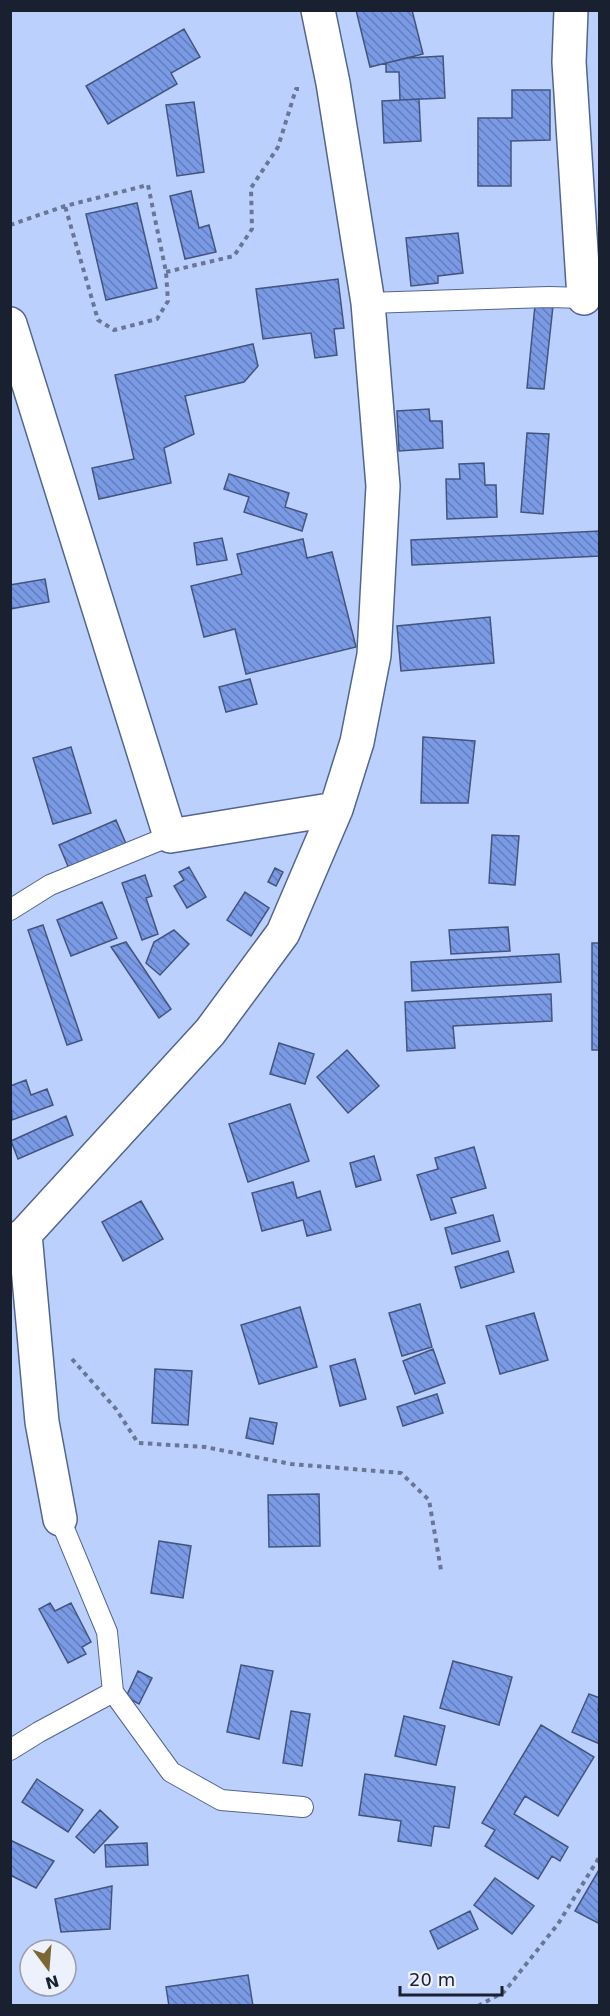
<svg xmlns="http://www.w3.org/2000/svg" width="610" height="2016" viewBox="0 0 610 2016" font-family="'DejaVu Sans',sans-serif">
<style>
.building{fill:url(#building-back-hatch);stroke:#44557d;stroke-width:1.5}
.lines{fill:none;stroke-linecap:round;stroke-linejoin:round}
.service-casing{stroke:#53658d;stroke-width:22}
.minor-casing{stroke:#53658d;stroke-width:36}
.path{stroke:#697795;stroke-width:4;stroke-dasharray:4.5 4.5;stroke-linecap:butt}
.service{stroke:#fff;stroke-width:20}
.minor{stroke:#fff;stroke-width:33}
</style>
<defs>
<pattern id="building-back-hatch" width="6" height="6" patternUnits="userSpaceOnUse" patternTransform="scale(1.5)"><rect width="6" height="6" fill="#7a9ae6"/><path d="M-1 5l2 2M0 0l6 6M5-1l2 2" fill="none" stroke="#637dbb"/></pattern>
</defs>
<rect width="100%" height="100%" fill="#bcd0fe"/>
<path class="building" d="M356,10H412L423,54L370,67Z
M184,29L200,57L171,73L177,84L108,124L86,86Z
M443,56L445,98L400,100L399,72H386V63L408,58Z
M512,90H550V140L511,141V186H478V118H512Z
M419,99L421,141L384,143L382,101Z
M194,102L204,172L177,176L166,105Z
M191,191L199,228L209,225L216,252L185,259L170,196Z
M137,203L157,288L106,300L86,214Z
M458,233L463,273L438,276V283L411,286L406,238Z
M338,279L344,328L334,329L337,355L315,358L311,333L263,339L256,289Z
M535,305L553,306L544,389L527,388Z
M253,344L258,366L244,382L185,396L194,434L164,448L171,483L99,499L92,468L134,459L115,375Z
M429,409L430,421H442L443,448L399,451L397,411Z
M527,433L549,434L543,514L521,512Z
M484,463L485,485H496L497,517L447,519L446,479H460L459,464Z
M229,474L289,493L285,507L307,514L302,531L244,512L249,497L224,489Z
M600,531V556L412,565L411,540Z
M222,538L227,560L197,565L194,543Z
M303,539L307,558L332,552L356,647L246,674L235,629L204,637L191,586L242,574L237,554Z
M45,579L49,602L10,609V585Z
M490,617L494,663L401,671L397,626Z
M250,679L257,704L226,712L219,687Z
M423,737L475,741L468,803H421Z
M71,747L91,813L53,824L33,758Z
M116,820L127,846L70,871L59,845Z
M492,835L519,836L515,885L489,883Z
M189,867L206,897L187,908L174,886L184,880L179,872Z
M275,868L283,872L276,886L268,882Z
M145,875L152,896L146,898L158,934L142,940L122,883Z
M245,892L269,908L251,936L227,920Z
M102,902L117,938L71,956L57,920Z
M43,925L82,1040L67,1045L28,930Z
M508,927L510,951L451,954L449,930Z
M174,930L189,944L160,975L146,963L154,942Z
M126,942L171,1009L159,1018L111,947Z
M592,943H600V1050H592Z
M559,954L561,982L412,991L411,962Z
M551,994L552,1021L453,1026L455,1048L407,1051L405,1002Z
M279,1043L314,1054L305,1084L270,1074Z
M347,1050L379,1086L348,1113L317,1077Z
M26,1080L31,1095L47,1089L53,1105L12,1120L10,1086Z
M290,1104L309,1161L248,1182L229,1124Z
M66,1116L73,1135L18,1159L11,1141Z
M474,1147L486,1188L451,1198L456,1213L431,1220L417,1175L438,1169L435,1158Z
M374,1156L381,1180L356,1187L350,1163Z
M293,1182L297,1198L320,1191L331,1230L307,1236L303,1220L262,1231L252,1193Z
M141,1201L163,1239L123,1261L102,1222Z
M493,1215L500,1241L452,1254L445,1228Z
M508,1251L514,1272L461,1288L455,1267Z
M420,1304L432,1347L402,1356L389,1313Z
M300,1307L317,1367L259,1384L241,1325Z
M534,1313L548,1360L500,1374L486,1326Z
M433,1349L445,1383L415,1394L403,1361Z
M355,1359L366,1399L340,1406L330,1366Z
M155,1369L192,1371L188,1425L152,1423Z
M437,1394L443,1413L403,1426L397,1407Z
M250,1418L277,1423L273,1444L246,1438Z
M319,1494L320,1546L269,1547L268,1495Z
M159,1541L191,1546L183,1598L151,1593Z
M50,1603L55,1611L71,1603L91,1642L82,1647L86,1654L68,1663L39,1609Z
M453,1661L512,1677L499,1725L440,1708Z
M241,1665L273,1671L259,1739L227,1732Z
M138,1671L152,1678L139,1704L126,1697Z
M589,1694L600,1698L598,1710L600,1711V1744L572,1732Z
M291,1711L310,1714L302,1766L283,1763Z
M404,1716L445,1726L436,1765L395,1756Z
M541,1725L594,1757L558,1816L525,1796L514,1814L568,1847L560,1861L552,1856L538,1879L485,1846L495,1830L482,1823Z
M365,1774L455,1787L449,1828L434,1826L431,1846L398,1841L401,1821L359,1815Z
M37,1779L83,1810L68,1832L22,1802Z
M100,1810L118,1827L94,1853L76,1837Z
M10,1840L54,1861L36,1888L10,1875Z
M147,1843L148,1865L106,1867L105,1845Z
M600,1868V1924L575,1911Z
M495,1878L534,1906L512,1934L474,1905Z
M112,1886L110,1929L61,1932L55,1899Z
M470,1911L478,1929L438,1949L430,1931Z
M248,1975L253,2006H169L166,1987Z"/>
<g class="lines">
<g class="service-casing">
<path id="service" d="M368,303L549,297L584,298
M10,910L50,885L170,836
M60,1519L107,1632L113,1692L171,1772L221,1800L303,1807
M10,1750L39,1732L113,1692"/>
</g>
<g class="minor-casing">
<path id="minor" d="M571,10L569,62L584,298
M10,324L170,836L336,809
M25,1234L42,1422L60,1519
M10,1244L25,1234L210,1032L283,933L336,809L357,742L374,655L383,486L368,303L333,83L318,10"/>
</g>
<path class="path" d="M10,225L65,206L148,185L166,272L168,301L157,319L114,330L98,320L65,206
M166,272L234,256L252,229L251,188L278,147L296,89H299
M72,1359L116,1409L138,1443L205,1447L291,1464L401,1473L429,1500L441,1570
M478,2006L504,1992L558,1924L600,1856"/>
<use href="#service" class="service"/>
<use href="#minor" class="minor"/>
</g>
<rect width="610" height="2016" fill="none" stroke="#192131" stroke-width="24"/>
<g transform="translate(48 1968) rotate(164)"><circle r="28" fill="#edf1fb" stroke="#989eaa" stroke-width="1.5"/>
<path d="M0-4.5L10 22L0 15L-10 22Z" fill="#7c6636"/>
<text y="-9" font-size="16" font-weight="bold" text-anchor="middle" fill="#192131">N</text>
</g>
<path d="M400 1986v9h102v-9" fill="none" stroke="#192131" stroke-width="3"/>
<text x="409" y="1986" font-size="18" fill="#192131" stroke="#edf1fb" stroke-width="4.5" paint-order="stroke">20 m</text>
</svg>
